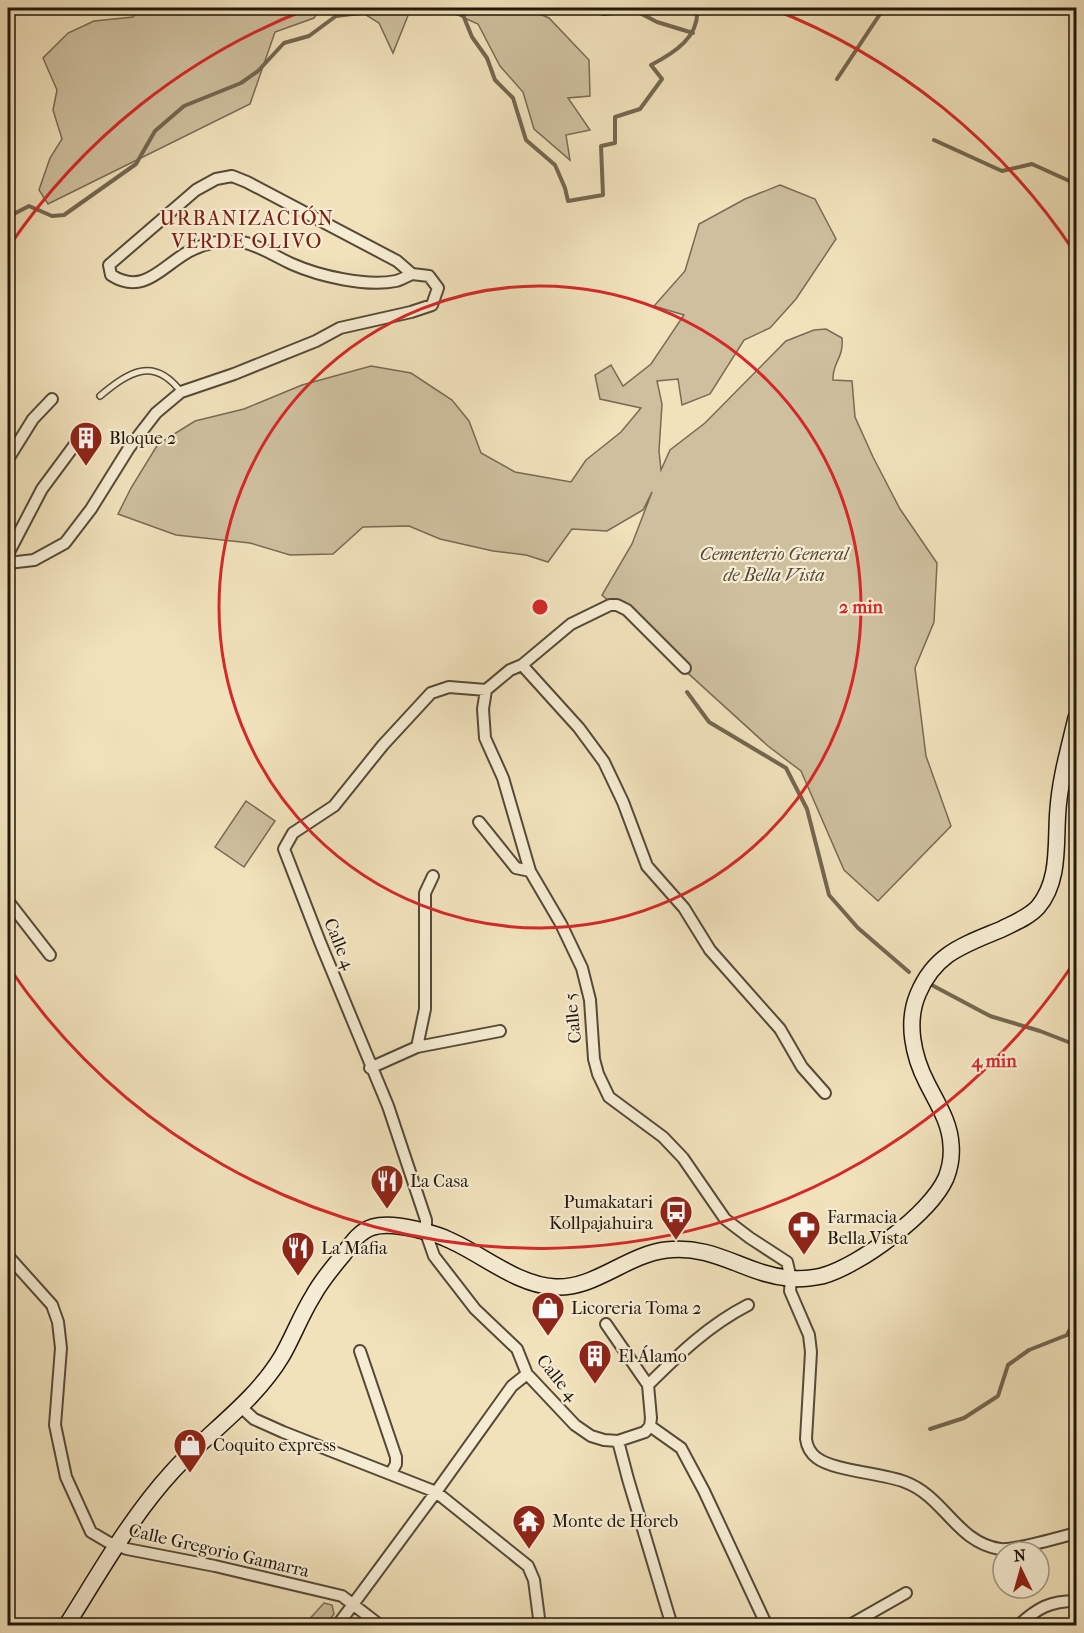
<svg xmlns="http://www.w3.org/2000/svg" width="1084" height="1633" viewBox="0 0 1084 1633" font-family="'IM FELL French Canon',serif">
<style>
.green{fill:#cebf9e;stroke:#786b54;stroke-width:1.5}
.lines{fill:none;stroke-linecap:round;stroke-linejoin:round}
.stream{stroke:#736751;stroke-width:4}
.lane-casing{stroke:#554a37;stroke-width:8}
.street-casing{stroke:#554a37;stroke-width:14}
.secondary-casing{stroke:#21170b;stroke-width:18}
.lane{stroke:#f6ecd3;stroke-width:5}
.street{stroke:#f6ecd3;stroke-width:10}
.secondary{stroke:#f6ecd3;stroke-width:15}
.ring{fill:none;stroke:#d62828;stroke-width:3}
.labels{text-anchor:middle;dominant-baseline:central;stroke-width:4.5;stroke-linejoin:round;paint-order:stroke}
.poi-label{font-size:18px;fill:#21170b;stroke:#f6ecd3;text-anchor:start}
.park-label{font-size:18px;font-style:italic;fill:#554937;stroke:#f6ecd3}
.street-label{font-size:18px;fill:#21170b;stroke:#f6ecd3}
.neighbourhood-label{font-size:20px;letter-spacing:1.5px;fill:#7a1f14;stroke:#f6ecd3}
.centre{fill:#d62828;stroke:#f6ecd3;stroke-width:3}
.ring-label{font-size:18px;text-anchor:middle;font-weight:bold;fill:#d62828;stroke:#f6ecd3;stroke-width:4.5;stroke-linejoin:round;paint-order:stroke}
</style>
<rect width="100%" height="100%" fill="#f1e2bc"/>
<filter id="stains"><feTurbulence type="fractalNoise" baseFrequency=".00333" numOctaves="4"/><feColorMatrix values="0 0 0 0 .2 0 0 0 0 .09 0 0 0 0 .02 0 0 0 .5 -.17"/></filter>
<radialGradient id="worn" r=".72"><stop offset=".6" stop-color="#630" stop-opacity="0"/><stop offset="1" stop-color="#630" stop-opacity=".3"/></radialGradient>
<path class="green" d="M141,8H321L314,18L275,32L250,104L48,204L39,190L50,158L62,139L53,110L57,90L43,58L68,33L94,21L133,17Z
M355,8H411L393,53L379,23Z
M442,8H525L549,18L589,60L590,96L568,98L590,130L566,135L570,160L534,129L523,92L500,66L478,24Z
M780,185L815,199L836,239L796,299L770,328L744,340L710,394L682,405L678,379L657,381L662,404L659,451L661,470L670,450L705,423L786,341L814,330L826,329L842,338C844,359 832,362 833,380L852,381L855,417L873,457L900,509L937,563L934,622L915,668L926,756L951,826L878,901L844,870L801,771L768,746L602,595L632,544L652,492L643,510L607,531L572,529L548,562L526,555L493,551L440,539L409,526L363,527L333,554L290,555L250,543L176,535L118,514L131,488L158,444L195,421L244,409L302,385L371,366L411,373L452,400L469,421L481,453L515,472L571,482L586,460L621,432L641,408L600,399L595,375L611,365L623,386L651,364L684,315L654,306L685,271L699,224L745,199Z
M246,801L275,821L244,867L215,847Z
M324,1603L332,1605L334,1614L325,1625H304Z"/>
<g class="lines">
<path class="stream" d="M463,8V15L472,37L487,58L495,80L513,98L526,140L555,165L565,188L568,201L603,195L601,146L615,143V117L640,109L662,79L651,65C674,53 700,37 697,8
M593,8L603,14L636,11L657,22L693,33
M837,79L884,8
M934,140L1002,171L1032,164L1076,184
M8,217L29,206L52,216L64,215L136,164L155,131L184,106L241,83L258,71L284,43L309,36L336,16L360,13L364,8
M687,692L709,722L786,768L807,809L829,895L858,928L909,972
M928,983L990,1016L1040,1031L1076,1045
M930,1429L964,1418L998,1396L1008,1365L1029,1350L1067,1335L1076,1318"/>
<g class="lane-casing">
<path id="lane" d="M100,396C128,373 153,355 181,392"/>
</g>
<g class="street-casing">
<path id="street" d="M8,459L33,419L52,399
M8,554L42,489L82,435
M8,563L34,560L65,543L91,509L129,448L156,413L181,392L234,374L316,341L340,328L411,312L432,305L438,288L429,276L412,274L397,261L247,182L232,176L216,179L196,190L109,265L111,275C144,296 162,266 188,252C202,244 226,238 242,242C259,245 276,257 292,264C319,276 366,287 396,281C401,280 407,276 412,274
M522,665L579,728L604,762L623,802L647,866L684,908L710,950L780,1029L802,1067L825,1093
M486,690L483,709L485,738L503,778L530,871L561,924L582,968L590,1000L594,1059L598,1074L609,1097L663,1137L683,1158L725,1219L750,1238L787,1262L791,1279L790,1291L809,1335L811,1352L806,1439C807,1447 810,1453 817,1458C834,1471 882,1473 905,1482C945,1497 956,1542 1000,1549C1013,1551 1061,1537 1076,1533
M479,822L516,868L530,871
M8,901L50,955
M417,1047L425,1009V893L433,876
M370,1068L417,1047L500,1031
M8,1256L52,1305L58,1322L61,1348L55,1425L66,1477L91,1532L108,1542L127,1549L215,1566L342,1596L381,1626
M606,1324L648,1385L651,1418L650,1426L645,1432L618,1441L604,1440L591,1436L575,1425L527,1374L517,1349L475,1309L434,1256L426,1233V1220L388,1106L320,942L284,849L293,833L334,806L383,745L431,693L449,687L486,690L510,670L522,665L571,624L610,605H617L627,610L685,668
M360,1351L396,1457V1464L391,1473
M648,1385C679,1354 709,1325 748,1305
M241,1407L254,1419L283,1432L436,1492L528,1566L534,1580L540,1626
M650,1426L681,1448L704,1491L767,1626
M618,1441L628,1479L672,1626
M337,1626L436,1492L512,1386L527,1374
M848,1626L906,1593
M1018,1626C1037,1608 1050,1601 1076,1601"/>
</g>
<g class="secondary-casing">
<path id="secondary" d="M66,1626C99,1574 130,1518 172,1472C207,1433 254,1403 282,1356C293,1337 301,1315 313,1296C321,1281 332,1268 343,1255C351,1244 359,1231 373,1227C386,1223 402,1226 415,1229C425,1232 437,1234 447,1239C481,1253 516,1285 555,1287C595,1289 626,1255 666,1250C715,1244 745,1274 788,1278C798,1280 812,1278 822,1276C859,1266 930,1214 946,1178C950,1168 952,1156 951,1145C950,1122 937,1103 927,1083C913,1056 906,1022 918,994C935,953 964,945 1002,929C1014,923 1029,917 1038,907C1061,880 1055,841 1058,809C1060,779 1069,748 1076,718"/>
</g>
<use href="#lane" class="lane"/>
<use href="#street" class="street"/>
<use href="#secondary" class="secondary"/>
</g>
<g class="ring">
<circle cx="540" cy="607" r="321"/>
<path d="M1075 961A642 642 0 0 1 8 966M8 248A642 642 0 0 1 310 8M770 8A642 642 0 0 1 1075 253"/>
</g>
<defs>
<g id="building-pin" transform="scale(1.725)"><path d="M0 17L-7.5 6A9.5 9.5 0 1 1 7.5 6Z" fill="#8f2418" stroke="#f6ecd3"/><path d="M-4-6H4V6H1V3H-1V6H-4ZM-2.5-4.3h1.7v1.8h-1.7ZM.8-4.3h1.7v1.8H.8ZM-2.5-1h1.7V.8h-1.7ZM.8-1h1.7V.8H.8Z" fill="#fff"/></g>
<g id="restaurant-pin" transform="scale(1.725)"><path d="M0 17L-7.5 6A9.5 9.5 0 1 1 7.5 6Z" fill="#8f2418" stroke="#f6ecd3"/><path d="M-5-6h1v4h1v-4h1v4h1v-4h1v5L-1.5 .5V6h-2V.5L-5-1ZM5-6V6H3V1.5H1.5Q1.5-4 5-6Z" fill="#fff"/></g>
<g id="bus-pin" transform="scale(1.725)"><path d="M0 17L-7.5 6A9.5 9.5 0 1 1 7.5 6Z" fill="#8f2418" stroke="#f6ecd3"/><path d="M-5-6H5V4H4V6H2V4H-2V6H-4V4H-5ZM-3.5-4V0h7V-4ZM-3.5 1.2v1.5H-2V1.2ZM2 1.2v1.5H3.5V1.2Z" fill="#fff"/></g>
<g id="pharmacy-pin" transform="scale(1.725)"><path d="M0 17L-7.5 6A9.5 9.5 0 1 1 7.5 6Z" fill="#8f2418" stroke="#f6ecd3"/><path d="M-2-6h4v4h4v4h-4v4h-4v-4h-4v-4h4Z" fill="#fff"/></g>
<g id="shop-pin" transform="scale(1.725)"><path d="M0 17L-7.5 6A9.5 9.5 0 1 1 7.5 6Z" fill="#8f2418" stroke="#f6ecd3"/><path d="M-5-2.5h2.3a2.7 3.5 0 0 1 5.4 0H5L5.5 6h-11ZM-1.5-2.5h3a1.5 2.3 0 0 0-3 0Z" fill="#fff"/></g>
<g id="temple-pin" transform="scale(1.725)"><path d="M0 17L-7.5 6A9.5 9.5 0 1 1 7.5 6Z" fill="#8f2418" stroke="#f6ecd3"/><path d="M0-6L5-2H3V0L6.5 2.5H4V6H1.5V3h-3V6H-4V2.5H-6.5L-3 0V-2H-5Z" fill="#fff"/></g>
</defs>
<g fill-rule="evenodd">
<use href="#building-pin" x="86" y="438"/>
<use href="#restaurant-pin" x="387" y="1181"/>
<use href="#bus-pin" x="676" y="1212"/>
<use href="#pharmacy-pin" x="804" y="1227"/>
<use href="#restaurant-pin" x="298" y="1248"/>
<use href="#shop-pin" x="548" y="1308"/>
<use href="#building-pin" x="595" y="1356"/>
<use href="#shop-pin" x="190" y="1445"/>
<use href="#temple-pin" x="529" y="1521"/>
</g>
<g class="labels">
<g class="poi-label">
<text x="109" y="438">Bloque 2</text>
<text x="410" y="1181">La Casa</text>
<text x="653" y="1202" text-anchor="end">Pumakatari<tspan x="653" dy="21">Kollpajahuira</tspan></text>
<text x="827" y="1217">Farmacia<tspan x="827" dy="21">Bella Vista</tspan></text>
<text x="321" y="1248">La Mafia</text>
<text x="571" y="1308">Licoreria Toma 2</text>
<text x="618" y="1356">El Álamo</text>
<text x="213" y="1445">Coquito express</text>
<text x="552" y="1521">Monte de Horeb</text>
</g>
<g class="park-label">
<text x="774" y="554">Cementerio General<tspan x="774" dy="21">de Bella Vista</tspan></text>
</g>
<g class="street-label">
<text transform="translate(339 944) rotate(68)">Calle 4</text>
<text transform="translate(573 1018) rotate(-96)">Calle 5</text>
<text transform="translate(557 1378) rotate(51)">Calle 4</text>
<text transform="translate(219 1551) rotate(13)">Calle Gregorio Gamarra</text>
</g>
<g class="neighbourhood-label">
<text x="247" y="218">URBANIZACIÓN<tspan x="247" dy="23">VERDE OLIVO</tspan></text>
</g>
</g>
<circle cx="540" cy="607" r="9" class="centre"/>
<g class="ring-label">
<text x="861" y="613">2 min</text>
<text x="994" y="1067">4 min</text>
</g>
<rect width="1084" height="1633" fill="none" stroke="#f1e2bc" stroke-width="30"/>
<rect x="9" y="9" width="1066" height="1615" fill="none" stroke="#21170b" stroke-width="3"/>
<rect x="15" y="15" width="1054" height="1603" fill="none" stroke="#21170b" stroke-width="1.5"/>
<g transform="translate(1021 1570) rotate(355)"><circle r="28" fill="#f6ecd3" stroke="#a19783" stroke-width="1.5"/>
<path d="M0-4.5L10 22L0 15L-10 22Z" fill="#8f2418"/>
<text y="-9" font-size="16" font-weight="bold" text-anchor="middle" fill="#21170b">N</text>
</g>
<rect width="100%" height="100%" filter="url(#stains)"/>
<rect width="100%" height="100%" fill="url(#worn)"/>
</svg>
